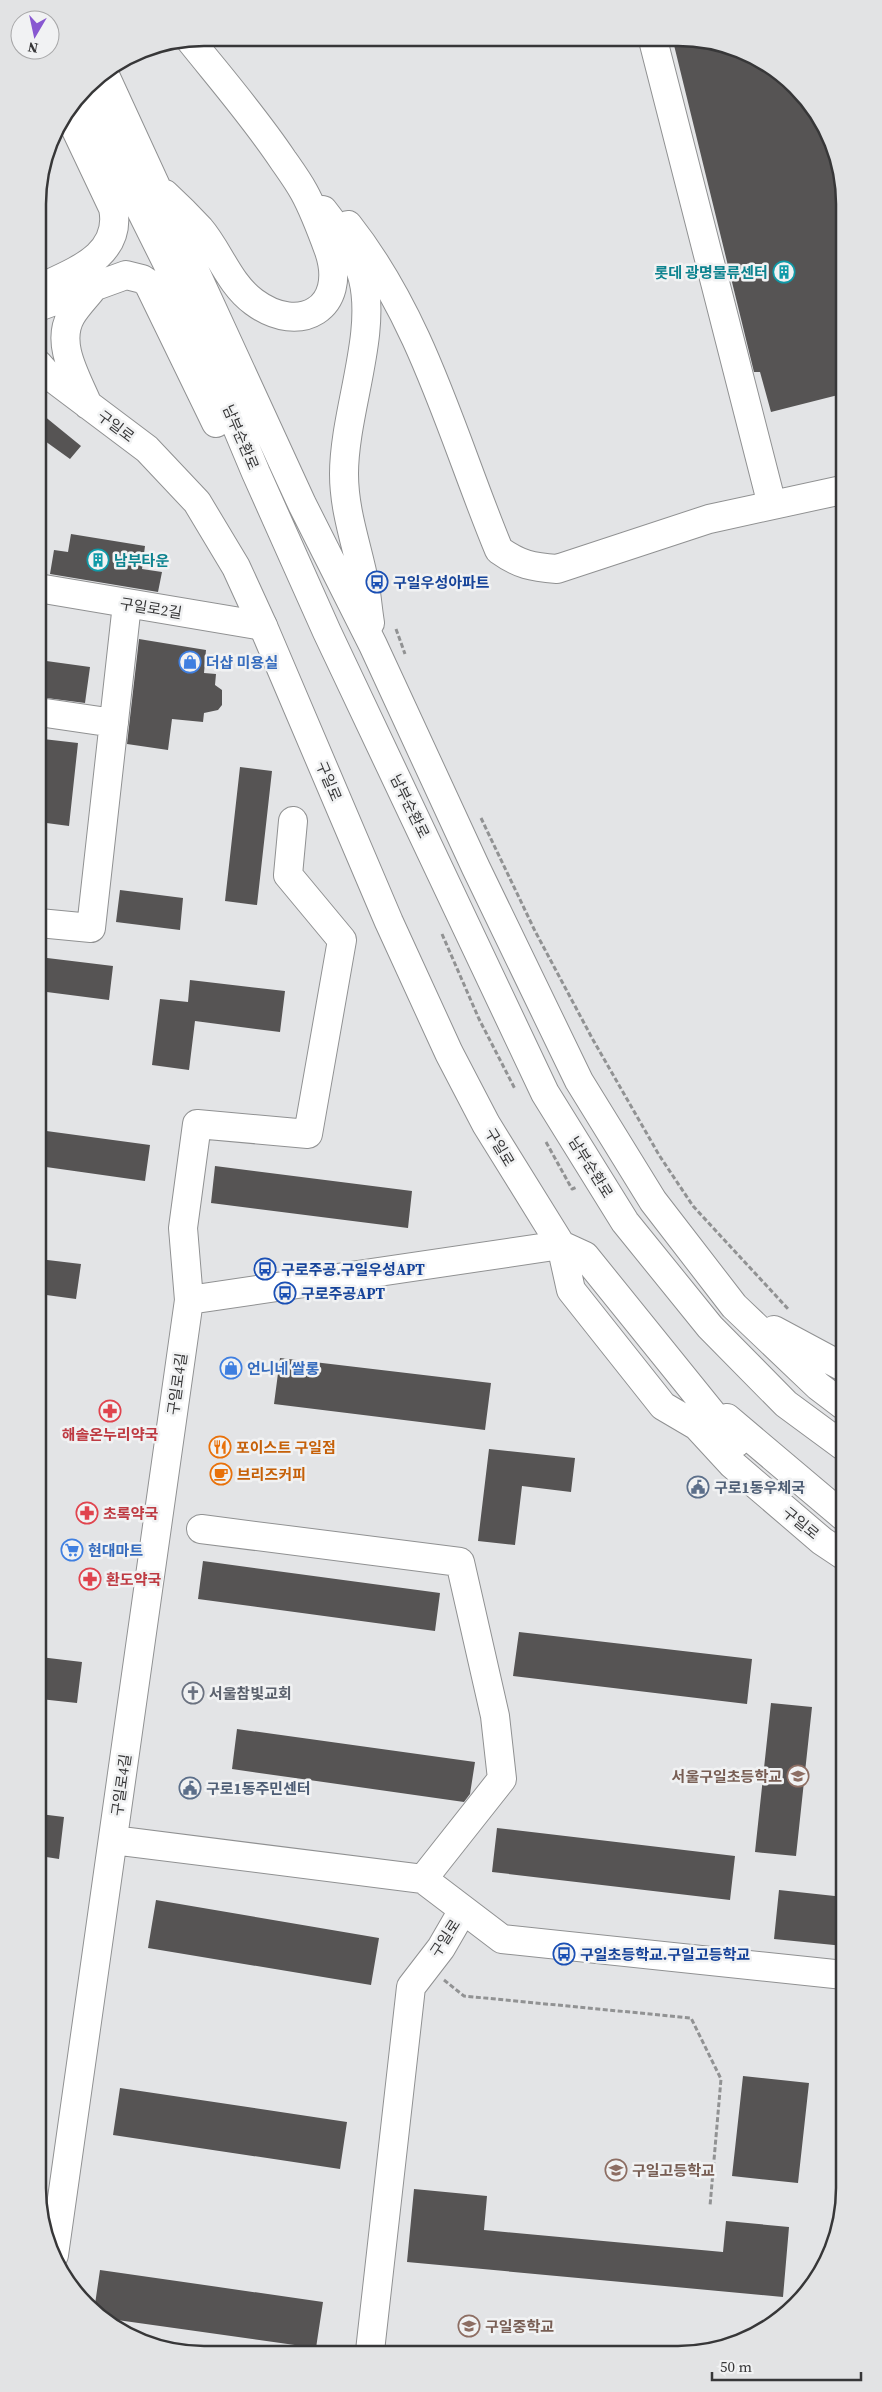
<svg xmlns="http://www.w3.org/2000/svg" width="882" height="2392" viewBox="0 0 882 2392" font-family="'Source Serif 4','Noto Sans KR',serif">
<style>
.building{fill:#565454}
.lines{fill:none;stroke-linecap:round;stroke-linejoin:round}
.minor-casing{stroke:#909192;stroke-width:30}
.major-casing{stroke:#909192;stroke-width:30}
.path{stroke:#919293;stroke-width:3;stroke-dasharray:5 2.5;stroke-linecap:butt}
.minor{stroke:#fff;stroke-width:28}
.major{stroke:#fff;stroke-width:28}
.labels{text-anchor:middle;dominant-baseline:central;stroke-width:5;stroke-linejoin:round;paint-order:stroke}
.culture-label{font-size:15px;font-weight:bold;fill:#0d838f;stroke:#f1f2f3;text-anchor:end}
.street-label{font-size:15px;fill:#373738;stroke:#f1f2f3}
.transit-label{font-size:15px;font-weight:bold;fill:#164399;stroke:#f1f2f3;text-anchor:start}
.shop-label{font-size:15px;font-weight:bold;fill:#366cbe;stroke:#f1f2f3;text-anchor:start}
.health-label{font-size:15px;font-weight:bold;fill:#be3a42;stroke:#f1f2f3;text-anchor:start}
.food-label{font-size:15px;font-weight:bold;fill:#c56008;stroke:#f1f2f3;text-anchor:start}
.service-label{font-size:15px;font-weight:bold;fill:#4e5e75;stroke:#f1f2f3;text-anchor:start}
.worship-label{font-size:15px;font-weight:bold;fill:#5b616d;stroke:#f1f2f3;text-anchor:start}
.education-label{font-size:15px;font-weight:bold;fill:#785e54;stroke:#f1f2f3;text-anchor:start}
.rim{fill:none;stroke:#373738;stroke-width:2.5}
</style>
<rect width="100%" height="100%" fill="#e3e4e6"/>
<path class="building" d="M673,41H711L761,60L796,87L827,130L841,171L842,394L771,412L760,372H754Z
M38,411L81,446L70,459L38,436Z
M71,534L145,546L142,569L162,572L158,592L50,574L54,550L68,552Z
M139,639L206,650L204,673L216,674L215,685L222,690V705L218,710L204,713L203,722L172,719L168,750L127,744Z
M39,660L90,667L85,703L39,697Z
M43,739L78,743L69,826L39,822V781Z
M240,767L272,771L257,905L225,901Z
M120,890L183,898L180,930L116,922Z
M39,957L113,966L109,1000L39,991Z
M190,980L285,991L280,1032L195,1021L189,1070L152,1065L160,999L188,1002Z
M39,1130L150,1145L145,1181L39,1166Z
M215,1166L412,1191L408,1228L211,1203Z
M39,1259L81,1264L76,1299L39,1294Z
M280,1358L491,1383L485,1430L274,1404Z
M489,1449L575,1458L571,1492L522,1486L515,1545L478,1541Z
M203,1561L440,1593L435,1631L198,1599Z
M519,1632L752,1659L747,1704L513,1676Z
M40,1657L82,1662L77,1703L40,1699Z
M771,1703L812,1707L796,1856L755,1852Z
M237,1729L475,1762L470,1794L464,1802L232,1769Z
M40,1814L64,1817L59,1859L40,1856Z
M497,1828L735,1856L730,1900L492,1872Z
M779,1890L844,1897V1946L774,1939Z
M156,1900L379,1938L371,1985L148,1948Z
M743,2076L809,2083L798,2183L732,2176Z
M120,2088L347,2122L340,2169L113,2135Z
M414,2189L487,2196L484,2230L723,2252L726,2221L789,2227L783,2297L407,2262Z
M100,2270L323,2302L316,2348L103,2318L94,2311Z"/>
<g class="lines">
<g class="minor-casing">
<path id="minor" d="M653,40L772,505
M348,225C423,320 453,439 499,550C520,565 532,567 557,569L709,519L842,490
M38,588L263,626
M39,712L114,723
M39,923L91,928L127,604
M189,1300L183,1228L197,1124L308,1134L342,940L288,875L293,821
M201,1529L460,1562L495,1716L502,1779L423,1879
M113,1840L423,1879L502,1939L844,1975
M54,2255L189,1300L561,1245
M370,2351L411,1987L441,1948L463,1910"/>
</g>
<g class="major-casing">
<path id="major" d="M104,73L302,504L373,645L476,868L579,1081L653,1201L734,1306L818,1386L843,1405
M83,94L173,275L256,473L327,632L545,1093L625,1222L710,1327L786,1404L843,1446
M165,194C177,205 189,217 200,229C219,251 229,284 254,302C300,336 348,308 329,251C322,232 314,210 304,192C298,181 290,170 283,160C255,118 222,80 190,40
M323,210C339,231 357,253 363,279C377,335 344,413 344,474C344,513 358,548 365,586C367,598 368,611 370,623
M38,289C73,272 123,256 113,208L68,113
M38,307L126,275L142,279L148,283L216,423
M38,364L46,373L147,449L197,502L236,567L263,626L389,922L449,1053L486,1124L561,1245L571,1290L663,1406L697,1426L732,1464L822,1541L843,1555
M88,405C77,378 55,344 71,316C77,306 86,297 93,288
M561,1245L585,1256L736,1443
M774,1330L843,1367
M727,1418L843,1516"/>
</g>
<path class="path" d="M396,629L405,654
M481,818L535,931L592,1038L659,1155L693,1206L789,1310
M442,934L479,1019L515,1089
M546,1142L572,1189L577,1187
M837,1469L843,1474
M444,1980L464,1996L691,2018L721,2079L710,2206"/>
<use href="#minor" class="minor"/>
<use href="#major" class="major"/>
</g>
<defs>
<g id="building-ring" transform="scale(1.125)"><circle r="9.5" fill="#f1f2f3" stroke="#0f9aa8" stroke-width="1.5"/><path d="M-4-6H4V6H1V3H-1V6H-4ZM-2.5-4.3h1.7v1.8h-1.7ZM.8-4.3h1.7v1.8H.8ZM-2.5-1h1.7V.8h-1.7ZM.8-1h1.7V.8H.8Z" fill="#0f9aa8"/></g>
<g id="bus-ring" transform="scale(1.125)"><circle r="9.5" fill="#f1f2f3" stroke="#1a4fb4" stroke-width="1.5"/><path d="M-5-6H5V4H4V6H2V4H-2V6H-4V4H-5ZM-3.5-4V0h7V-4ZM-3.5 1.2v1.5H-2V1.2ZM2 1.2v1.5H3.5V1.2Z" fill="#1a4fb4"/></g>
<g id="shop-ring" transform="scale(1.125)"><circle r="9.5" fill="#f1f2f3" stroke="#3f7fe0" stroke-width="1.5"/><path d="M-5-2.5h2.3a2.7 3.5 0 0 1 5.4 0H5L5.5 6h-11ZM-1.5-2.5h3a1.5 2.3 0 0 0-3 0Z" fill="#3f7fe0"/></g>
<g id="pharmacy-ring" transform="scale(1.125)"><circle r="9.5" fill="#f1f2f3" stroke="#e0444e" stroke-width="1.5"/><path d="M-2-6h4v4h4v4h-4v4h-4v-4h-4v-4h4Z" fill="#e0444e"/></g>
<g id="restaurant-ring" transform="scale(1.125)"><circle r="9.5" fill="#f1f2f3" stroke="#e8710a" stroke-width="1.5"/><path d="M-5-6h1v4h1v-4h1v4h1v-4h1v5L-1.5 .5V6h-2V.5L-5-1ZM5-6V6H3V1.5H1.5Q1.5-4 5-6Z" fill="#e8710a"/></g>
<g id="cafe-ring" transform="scale(1.125)"><circle r="9.5" fill="#f1f2f3" stroke="#e8710a" stroke-width="1.5"/><path d="M-5.5-4.5H6V0H3Q3 3.5 0 3.5H-2.5Q-5.5 3.5-5.5 0ZM3-3.2v2h1.7v-2ZM-6 4.5H4V6H-6Z" fill="#e8710a"/></g>
<g id="civic-ring" transform="scale(1.125)"><circle r="9.5" fill="#f1f2f3" stroke="#5c6f8a" stroke-width="1.5"/><path d="M-.6-6.5H3V-4.5H.6V-3L4-1V1h2V6H-6V1h2V-1L-.6-3ZM-1.2 2.5V6h2.4V2.5Z" fill="#5c6f8a"/></g>
<g id="supermarket-ring" transform="scale(1.125)"><circle r="9.5" fill="#f1f2f3" stroke="#3f7fe0" stroke-width="1.5"/><path d="M-6-5.5h2.5l.6 2H6L4.5 2H-2.5L-4.4-4H-6ZM-1.5 3.2a1.3 1.3 0 1 0 .1 0ZM3 3.2a1.3 1.3 0 1 0 .1 0Z" fill="#3f7fe0"/></g>
<g id="church-ring" transform="scale(1.125)"><circle r="9.5" fill="#f1f2f3" stroke="#6b7280" stroke-width="1.5"/><path d="M-1.2-6h2.4v3.5h3.3v2.4h-3.3V6h-2.4V-.1h-3.3v-2.4h3.3Z" fill="#6b7280"/></g>
<g id="school-ring" transform="scale(1.125)"><circle r="9.5" fill="#f1f2f3" stroke="#8d6e63" stroke-width="1.5"/><path d="M0-5L7-2L0 1L-7-2ZM-4 1L0 2.5L4 1V4Q0 6-4 4Z" fill="#8d6e63"/></g>
</defs>
<g fill-rule="evenodd">
<use href="#building-ring" x="784" y="272"/>
<use href="#building-ring" x="98" y="560"/>
<use href="#bus-ring" x="377" y="582"/>
<use href="#shop-ring" x="190" y="662"/>
<use href="#bus-ring" x="265" y="1269"/>
<use href="#bus-ring" x="285" y="1293"/>
<use href="#shop-ring" x="231" y="1368"/>
<use href="#pharmacy-ring" x="110" y="1411"/>
<use href="#restaurant-ring" x="220" y="1447"/>
<use href="#cafe-ring" x="221" y="1474"/>
<use href="#civic-ring" x="698" y="1487"/>
<use href="#pharmacy-ring" x="87" y="1513"/>
<use href="#supermarket-ring" x="72" y="1550"/>
<use href="#pharmacy-ring" x="90" y="1579"/>
<use href="#church-ring" x="193" y="1693"/>
<use href="#school-ring" x="798" y="1776"/>
<use href="#civic-ring" x="190" y="1788"/>
<use href="#bus-ring" x="564" y="1954"/>
<use href="#school-ring" x="616" y="2170"/>
<use href="#school-ring" x="469" y="2326"/>
</g>
<g class="labels">
<g class="culture-label">
<text x="768" y="272">롯데 광명물류센터</text>
<text x="114" y="560" text-anchor="start">남부타운</text>
</g>
<g class="street-label">
<text transform="translate(116 426) rotate(37)">구일로</text>
<text transform="translate(241 437) rotate(67)">남부순환로</text>
<text transform="translate(151 608) rotate(9)">구일로2길</text>
<text transform="translate(329 781) rotate(67)">구일로</text>
<text transform="translate(410 806) rotate(64)">남부순환로</text>
<text transform="translate(500 1147) rotate(59)">구일로</text>
<text transform="translate(591 1167) rotate(58)">남부순환로</text>
<text transform="translate(177 1384) rotate(-82)">구일로4길</text>
<text transform="translate(801 1523) rotate(39)">구일로</text>
<text transform="translate(121 1785) rotate(-82)">구일로4길</text>
<text transform="translate(445 1938) rotate(-57)">구일로</text>
</g>
<g class="transit-label">
<text x="393" y="582">구일우성아파트</text>
<text x="281" y="1269">구로주공.구일우성APT</text>
<text x="301" y="1293">구로주공APT</text>
<text x="580" y="1954">구일초등학교.구일고등학교</text>
</g>
<g class="shop-label">
<text x="206" y="662">더샵 미용실</text>
<text x="247" y="1368">언니네 쌀롱</text>
<text x="88" y="1550">현대마트</text>
</g>
<g class="health-label">
<text x="110" y="1434" text-anchor="middle">해솔온누리약국</text>
<text x="103" y="1513">초록약국</text>
<text x="106" y="1579">환도약국</text>
</g>
<g class="food-label">
<text x="236" y="1447">포이스트 구일점</text>
<text x="237" y="1474">브리즈커피</text>
</g>
<g class="service-label">
<text x="714" y="1487">구로1동우체국</text>
<text x="206" y="1788">구로1동주민센터</text>
</g>
<g class="worship-label">
<text x="209" y="1693">서울참빛교회</text>
</g>
<g class="education-label">
<text x="782" y="1776" text-anchor="end">서울구일초등학교</text>
<text x="632" y="2170">구일고등학교</text>
<text x="485" y="2326">구일중학교</text>
</g>
</g>
<path d="M0 0H882V2392H0ZM204 46H678A158 158 0 0 1 836 204V2188A158 158 0 0 1 678 2346H204A158 158 0 0 1 46 2188V204A158 158 0 0 1 204 46Z" fill="#e2e3e4" fill-rule="evenodd"/>
<path class="rim" d="M204 46H678A158 158 0 0 1 836 204V2188A158 158 0 0 1 678 2346H204A158 158 0 0 1 46 2188V204A158 158 0 0 1 204 46Z"/>
<g transform="translate(35 35) rotate(189)"><circle r="24" fill="#f1f2f3" stroke="#a7a7a8"/>
<path d="M0-4L9 19L0 12L-9 19Z" fill="#8858d1"/>
<text y="-8" font-size="14" font-weight="bold" text-anchor="middle" fill="#373738">N</text>
</g>
<path d="M712 2372v8h149v-8" fill="none" stroke="#373738" stroke-width="2.5"/>
<text x="720" y="2372" font-size="15" fill="#373738" stroke="#f1f2f3" stroke-width="4" paint-order="stroke">50 m</text>
</svg>
